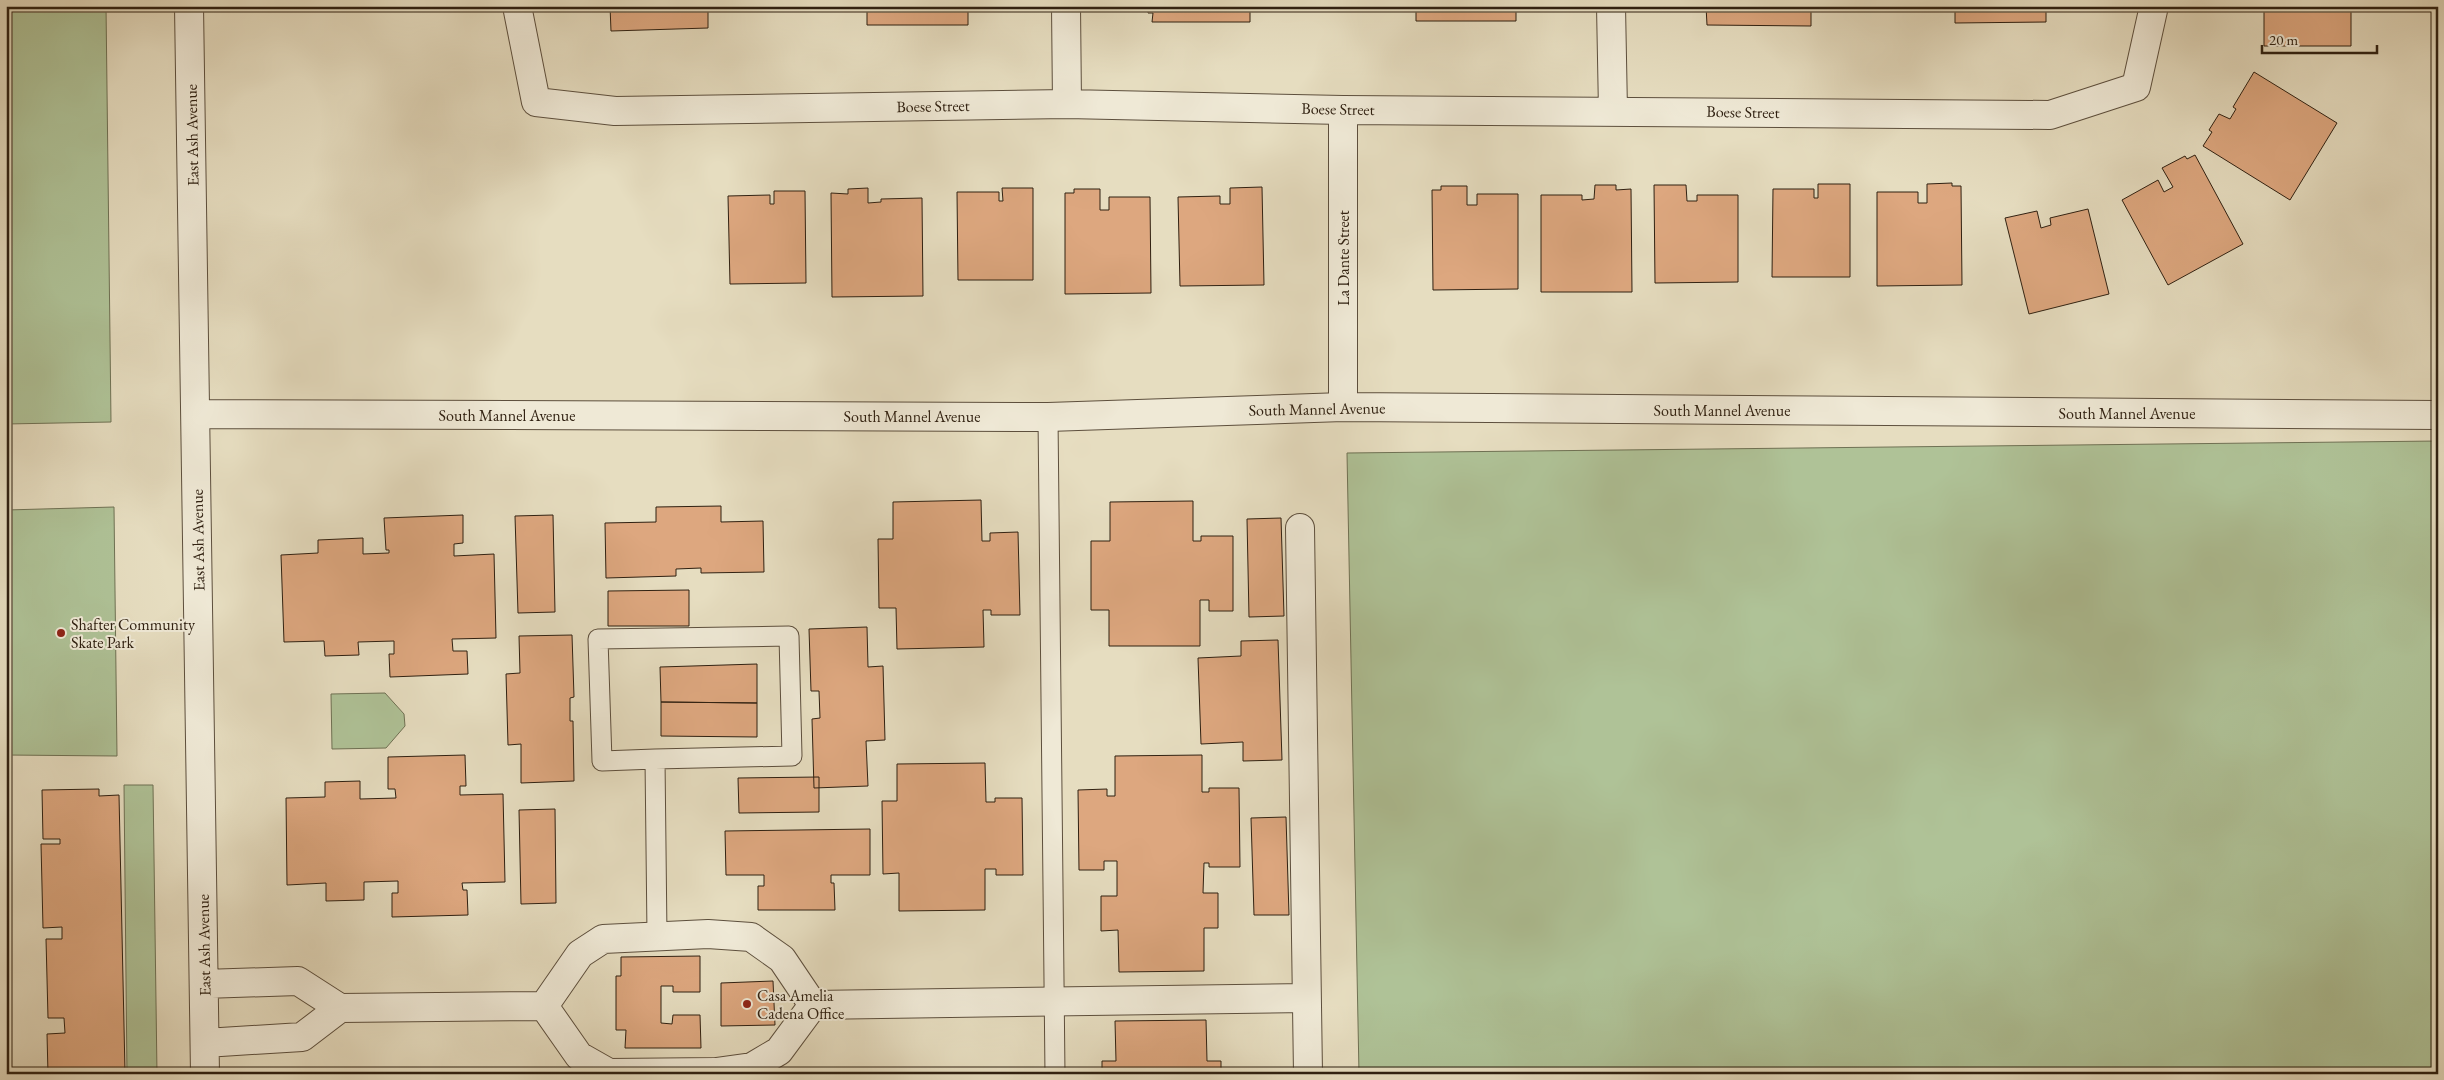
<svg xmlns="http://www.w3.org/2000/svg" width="2444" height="1080" viewBox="0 0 2444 1080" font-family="'EB Garamond',serif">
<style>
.green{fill:#afc297;stroke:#6f7154}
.building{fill:#dda77f;stroke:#2f2011}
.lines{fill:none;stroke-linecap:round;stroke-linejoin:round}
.service-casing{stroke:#5d4f3d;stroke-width:21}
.minor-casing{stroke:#5d4f3d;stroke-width:30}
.service{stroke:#efe9d6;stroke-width:19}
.minor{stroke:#efe9d6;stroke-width:28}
.poi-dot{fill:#8f2418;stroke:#efe9d6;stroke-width:2}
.labels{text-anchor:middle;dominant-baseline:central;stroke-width:4;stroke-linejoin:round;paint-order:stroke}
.street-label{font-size:16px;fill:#2f2011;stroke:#efe9d6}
.poi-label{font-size:16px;fill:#2f2011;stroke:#efe9d6;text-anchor:start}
</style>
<rect width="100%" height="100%" fill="#e6ddc0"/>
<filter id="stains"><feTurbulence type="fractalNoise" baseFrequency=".004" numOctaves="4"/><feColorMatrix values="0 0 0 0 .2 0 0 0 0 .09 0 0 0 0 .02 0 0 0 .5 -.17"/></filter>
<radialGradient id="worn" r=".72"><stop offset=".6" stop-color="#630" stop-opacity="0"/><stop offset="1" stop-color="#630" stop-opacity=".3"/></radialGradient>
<path class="green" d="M6,6H106L111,422L6,424Z
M2438,441V1074H1359L1347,453Z
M114,507L117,756L6,755V510Z
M385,693L404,714L405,726L386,748L332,749L331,694Z
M124,785H153L157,1074H127Z"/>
<path class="building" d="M610,6H708V28L611,31Z
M867,6H968V25H867Z
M1148,6H1250V22H1152L1153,13H1148Z
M1416,6H1519V11H1516V21H1416Z
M1706,6H1811V26L1707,25Z
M1955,6H2046V22L1955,23Z
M2264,6H2351V46H2264Z
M2254,72L2337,123L2290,200L2203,146L2212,132L2209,130L2219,114L2230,119L2236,109L2233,107Z
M2195,155L2243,244L2168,285L2122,200L2158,180L2164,192L2173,187L2162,168L2185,156L2187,159Z
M1952,183V186H1961L1962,285L1877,286V192H1918V203H1927V184Z
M1818,184H1850V277H1772L1773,189H1814V198H1818Z
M1595,185H1616V190L1631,189L1632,292H1541V195H1582V200L1594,199Z
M1654,185H1686L1687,201H1697V195H1738V282L1655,283Z
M1441,186H1467V205H1477V194H1518V289L1433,290L1432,190H1441Z
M1262,187L1264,285L1180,286L1178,197L1220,196V204H1230V188Z
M868,188V203L881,202V199L922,198L923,296L832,297L831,193L848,194V189Z
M1002,188H1033V280H958L957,192H999V201H1003Z
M1074,189H1100V210H1109V197H1150L1151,293L1065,294V193H1074Z
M774,191H805L806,283L730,284L728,196L770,195V204H774Z
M2088,209L2109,294L2029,314L2005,218L2037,211L2041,228L2051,225L2050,218Z
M981,500L982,541H990V533L1018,532L1020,615H991V610H983L984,647L897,649L896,608H879L878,539H893V502Z
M1193,501V541H1201V536H1233V611H1209V600H1200V646H1109V610H1091V541H1110V502Z
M721,506V522L763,521L764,572L701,573V568L676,569V576L606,578L605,523L656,522V507Z
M463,515V543L454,544V556L494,554L496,638L452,639L453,651H467L468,674L390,677L389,654H394V641L358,642L359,655L325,656L324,641L284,642L281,555L318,553V540L363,538V554L389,553V550H386L384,518Z
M553,515L555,612L518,613L515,516Z
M1281,518L1284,616L1249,617L1247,519Z
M689,590V626H608V591Z
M867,627L868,667L883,666L885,740L866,741L868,786L814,788L812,719L820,718L819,691H811L809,629Z
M572,635L574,697L570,698V721H573L574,781L521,783V744L508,745L506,674L520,673L519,636Z
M1278,640L1282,760L1243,761V742L1201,744L1198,658L1241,656V641Z
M757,664V703L661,702L660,667Z
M661,702L757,703V737L661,736Z
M465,755L466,786H460V795L503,794L505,882L462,883L463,890H467L468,915L392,917V893H398V881L364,882V900L326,901V883L287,885L286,798L325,797V782L360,781V799L396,798L395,789H388V757Z
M1202,755V792H1209V788H1239L1240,867H1209V863H1204L1203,893H1218V928H1204V971L1119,972L1118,930L1101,931V896H1117V861H1104V870H1079L1078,790L1107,789V796H1115V756Z
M985,763L986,802H995V798H1022L1023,875H996V869H985V910L899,911V873L883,874L882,801H897V764Z
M819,777V812L739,813L738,778Z
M99,789V796L119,795L125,1072L48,1074L47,1034L65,1033L64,1018H48L46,939H62V927L43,928L41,844H60V839H43L42,790Z
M555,809L556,903L521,904L519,810Z
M1286,817L1289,915H1254L1251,818Z
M870,829V875H831V883H834L835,910H758V886H764V875H726L725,831Z
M700,956V992H673V986H661V1023L672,1024L673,1015H700L701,1048H625L626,1030H616V976H621V957Z
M773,981L775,1025L721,1026V983Z
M1206,1020L1207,1061H1221V1074H1102V1061H1116L1115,1021Z"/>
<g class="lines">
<g class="service-casing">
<path id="service" d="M1048,417L1055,1074
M655,759L602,761L598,639L789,636L792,756L655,759L657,935"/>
</g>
<g class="minor-casing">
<path id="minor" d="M189,6L205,1074
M517,6L536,102L615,111L1067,104L1343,110L2050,115L2136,87L2154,6
M1066,6L1067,104
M1611,6L1613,111
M1343,110V407
M196,414L1048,417L1343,407L2438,415
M1300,528L1308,1074
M708,934L751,937L782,959L813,1005L779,1051L752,1067L716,1072L609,1073L579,1056L544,1006L580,954L603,939Z
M204,984L298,981L340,1008L302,1037L205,1043
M813,1005L1306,998
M340,1008L544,1006"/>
</g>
<use href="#service" class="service"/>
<use href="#minor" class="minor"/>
</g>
<g class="poi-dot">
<circle cx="61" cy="633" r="5"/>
<circle cx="747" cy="1004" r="5"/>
</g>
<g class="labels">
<g class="street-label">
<text transform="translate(933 106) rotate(-1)">Boese Street</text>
<text transform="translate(1338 109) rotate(1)">Boese Street</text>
<text transform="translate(1743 112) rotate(1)">Boese Street</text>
<text transform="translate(192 135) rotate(-91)">East Ash Avenue</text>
<text transform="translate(1343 258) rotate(-90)">La Dante Street</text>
<text transform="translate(1317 409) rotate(-1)">South Mannel Avenue</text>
<text x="1722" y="410">South Mannel Avenue</text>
<text x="2127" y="413">South Mannel Avenue</text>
<text x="507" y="415">South Mannel Avenue</text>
<text x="912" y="416">South Mannel Avenue</text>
<text transform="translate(198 540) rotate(-91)">East Ash Avenue</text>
<text transform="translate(204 945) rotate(-91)">East Ash Avenue</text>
</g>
<g class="poi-label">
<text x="71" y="624">Shafter Community<tspan x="71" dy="18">Skate Park</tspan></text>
<text x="757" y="995">Casa Amelia<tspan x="757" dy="18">Cadena Office</tspan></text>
</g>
</g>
<rect width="2444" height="1080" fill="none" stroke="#e6ddc0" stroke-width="25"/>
<rect x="8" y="8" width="2429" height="1065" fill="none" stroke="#2f2011" stroke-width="2.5"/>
<rect x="12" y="12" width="2419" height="1055" fill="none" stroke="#2f2011"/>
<path d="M2262 45v8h115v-8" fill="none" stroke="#2f2011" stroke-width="2.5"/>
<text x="2269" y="45" font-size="15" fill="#2f2011" stroke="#efe9d6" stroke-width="4" paint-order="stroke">20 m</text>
<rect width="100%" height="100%" filter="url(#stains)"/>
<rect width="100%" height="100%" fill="url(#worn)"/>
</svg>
